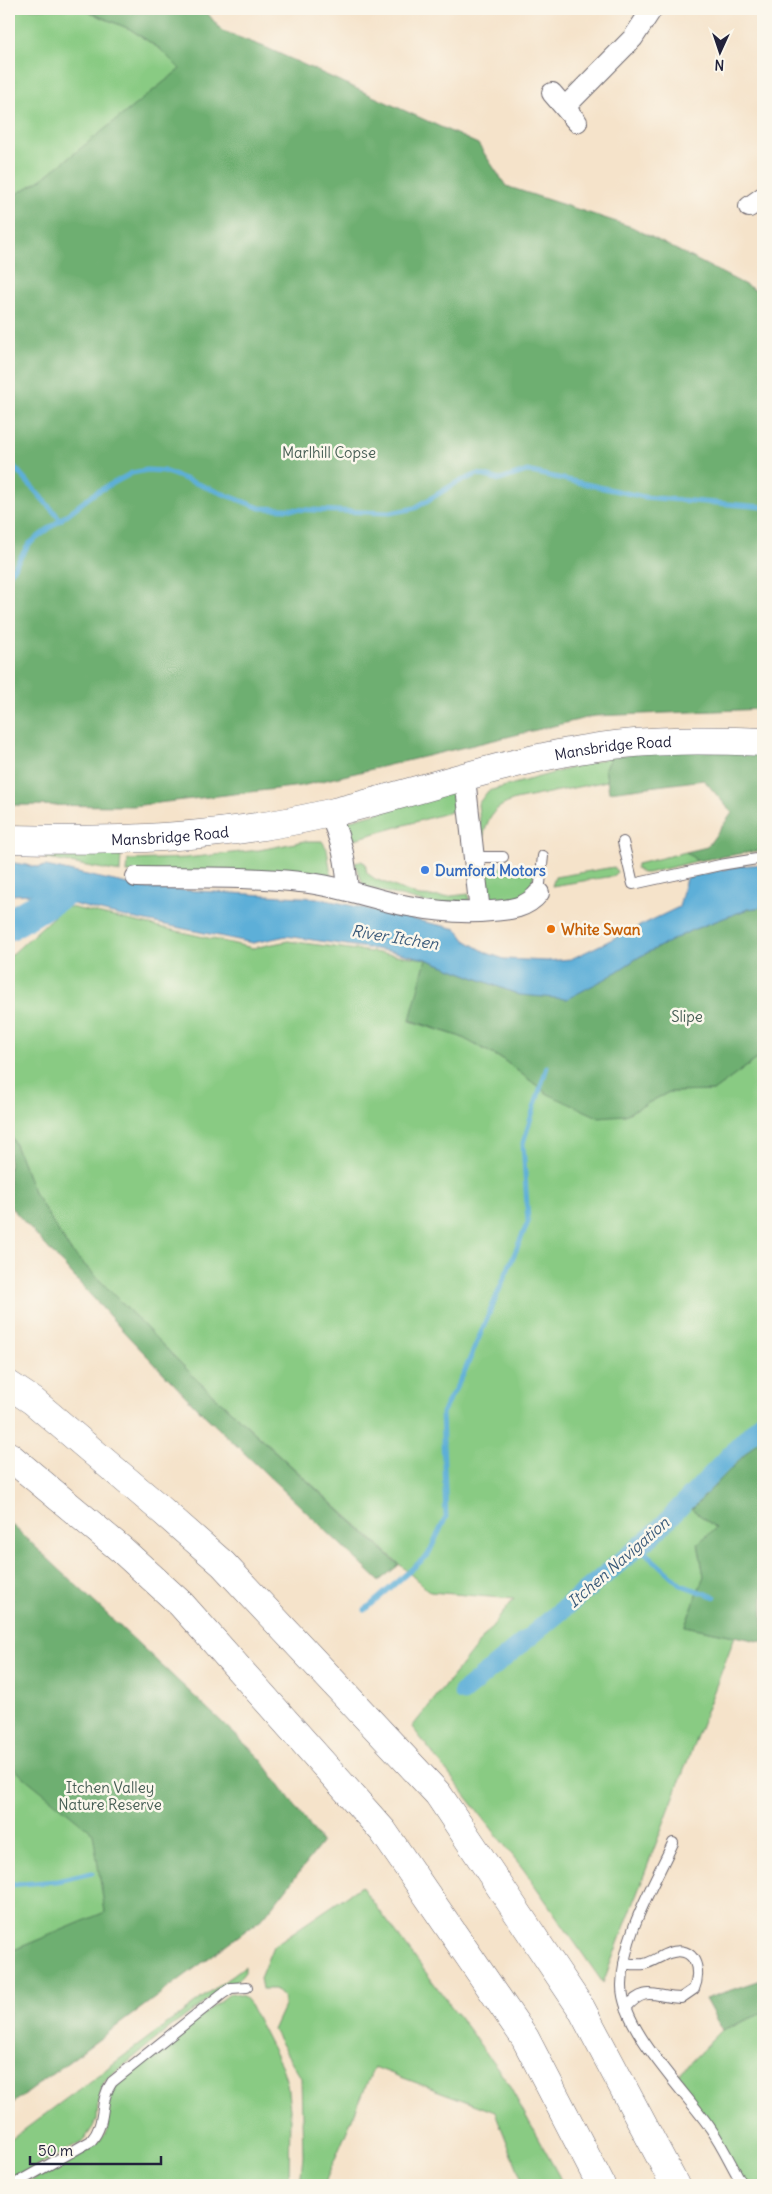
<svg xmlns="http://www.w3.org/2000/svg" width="772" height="2194" viewBox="0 0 772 2194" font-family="Delius,sans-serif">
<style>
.green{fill:#89cb83;stroke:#56765f}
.forest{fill:#6eaf71;stroke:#486856}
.water{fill:#5dafd8;stroke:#40688a}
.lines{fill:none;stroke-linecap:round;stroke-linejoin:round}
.stream{stroke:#5dafd8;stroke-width:5}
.canal{stroke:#5dafd8;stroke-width:19}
.river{stroke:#5dafd8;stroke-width:31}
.service-casing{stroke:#6c666d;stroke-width:12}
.minor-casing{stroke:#6c666d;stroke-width:22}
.primary-casing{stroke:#6c666d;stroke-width:29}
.motorway-casing{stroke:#6c666d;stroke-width:29}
.service{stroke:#fff;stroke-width:10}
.minor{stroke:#fff;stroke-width:20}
.primary{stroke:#fff;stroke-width:28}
.motorway{stroke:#fff;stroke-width:28}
.shop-dot{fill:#3f7fe0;stroke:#fbf7ec;stroke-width:2}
.food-dot{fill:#e8710a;stroke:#fbf7ec;stroke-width:2}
.labels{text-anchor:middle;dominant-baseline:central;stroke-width:5;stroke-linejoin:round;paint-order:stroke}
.park-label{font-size:15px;fill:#465d54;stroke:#fbf7ec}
.street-label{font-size:15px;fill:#22223b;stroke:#fbf7ec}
.shop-label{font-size:15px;font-weight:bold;fill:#366cbe;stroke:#fbf7ec;text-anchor:start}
.food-label{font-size:15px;font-weight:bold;fill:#c56008;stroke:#fbf7ec;text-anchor:start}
.water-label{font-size:16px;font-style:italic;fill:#3a5a7a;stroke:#fbf7ec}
</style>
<rect width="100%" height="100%" fill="#fbf7ec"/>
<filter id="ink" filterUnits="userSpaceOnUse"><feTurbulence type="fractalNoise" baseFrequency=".02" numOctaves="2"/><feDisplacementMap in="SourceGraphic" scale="10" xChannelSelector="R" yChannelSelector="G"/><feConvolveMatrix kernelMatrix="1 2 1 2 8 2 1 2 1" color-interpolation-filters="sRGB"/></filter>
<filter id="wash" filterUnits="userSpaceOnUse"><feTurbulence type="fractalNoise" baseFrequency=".0096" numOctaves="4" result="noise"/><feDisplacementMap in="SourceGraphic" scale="20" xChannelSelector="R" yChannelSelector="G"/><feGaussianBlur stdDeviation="1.12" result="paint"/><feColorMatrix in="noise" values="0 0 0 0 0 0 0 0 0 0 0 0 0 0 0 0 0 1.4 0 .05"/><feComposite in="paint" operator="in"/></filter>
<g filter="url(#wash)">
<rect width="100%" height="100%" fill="#f5e3ca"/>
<path class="green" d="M9,9H81L130,29L160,49L181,69L41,180L9,198Z
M611,757L605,768L607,781L515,800C490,809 489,817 482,841L478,804L488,791Z
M457,791L461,809L348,841L343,824L347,821Z
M305,841H322L327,849L332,882L127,872L128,860L186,858L259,850Z
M686,852L697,861L648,873H642L636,868L637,864Z
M49,854H121L120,872L42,858Z
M361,861L365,863L367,873L375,879L419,896L443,897L469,894V907H444L364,887L355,863Z
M503,867L531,869L534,872C532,900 508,900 486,905L484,878L486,871Z
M614,867L617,872L614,876L552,886L555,877Z
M65,906L253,948L288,941L426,959L410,1021L461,1037L502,1059L548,1094L625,1115L669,1092L713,1091L757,1059L763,1058V1436L692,1509L716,1528L698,1543L704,1576L685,1626L735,1636L603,1983L524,1870L412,1727L514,1599L430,1592L198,1381L70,1250L35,1194L9,1130V957Z
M9,1565L80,1627L105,1913L9,1952Z
M361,1886L505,2078L564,2185H524L495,2112L374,2067L324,2185H300L303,2156L301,2078L273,2030L284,2006V1998L274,1989H262L260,1978L273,1946Z
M245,1966V1972L241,1977L172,2026L104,2082L98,2101L97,2121L84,2140L9,2182V2141Z
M231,1993L243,1996L249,2003L282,2067L287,2083L290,2109L289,2185H23L94,2146C118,2126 102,2116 111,2094C113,2090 116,2087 118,2084L203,2014Z
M763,2013V2185H745L679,2074L722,2030Z"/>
<path class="forest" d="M81,9H204L222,31L267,48L478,144L506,186L632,227L763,294V709L595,716L301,786L133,806L9,805V198L41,180L180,69L160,49L130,29Z
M670,749L763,754V850L697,861L686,852L707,847L732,813L704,780L609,792L605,768L611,757Z
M763,907V1058L757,1059L713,1091L669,1092L625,1115L598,1117L548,1094L502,1059L461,1037L410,1020L426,959L520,995L607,978L639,957L692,930L748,909Z
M9,1130L35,1194L70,1250L198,1381L399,1565L379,1581L198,1409L124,1332L9,1205Z
M763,1436V1642L685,1626L704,1576L698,1543L716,1528L692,1509Z
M9,1522L260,1758L322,1843L264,1917L9,2106V1952L105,1912L93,1833L9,1765Z
M763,1979V2013L722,2030L705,1999Z"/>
<path class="water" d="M9,862L37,867L46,866L146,888L317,898L457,929L465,940L487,953L504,959L547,961L571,959L679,907L686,878L739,866L763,864V907L748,909L692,930L639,957L607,978L567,999L520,995L426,959L395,952L286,936L253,943L117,915L32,894L9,895Z"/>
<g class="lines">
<path class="stream" d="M9,461L61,520
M9,575L29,544L95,493L132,473L147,470L164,471L260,508L390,513L415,508L456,483L478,474L500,480L527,471L644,497L763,507
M639,1547L681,1585L715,1597
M365,1610L428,1555L446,1517L442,1413L463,1375L528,1222L523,1143L547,1067
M9,1885L57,1881L92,1873"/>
<path class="canal" d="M463,1692L653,1535L763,1421"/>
<path class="river" d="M9,925L67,890"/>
</g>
</g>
<g filter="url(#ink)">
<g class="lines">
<g class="service-casing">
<path id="service" d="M623,842L633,884L720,865L763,858
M475,857H503
M539,893L543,856
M673,1843C652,1888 623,1934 622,1985C621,2029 686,2092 711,2129C723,2146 732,2167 743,2185
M624,1963C631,1964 637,1965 644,1964C653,1962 660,1956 669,1953C695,1944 702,1970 694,1989L681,1998C656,1998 646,1984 626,2008
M13,2185L91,2141C108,2121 98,2102 112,2082L222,1994L231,1988L247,1987"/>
</g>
<g class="minor-casing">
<path id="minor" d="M552,93L577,122
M565,107L633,38L652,9
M749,207L763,197
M465,778L480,912
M329,813C342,841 346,861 348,891
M136,877C191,878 246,876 300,882C337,885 372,899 408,906C435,911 464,914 491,911C510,910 527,908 539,893"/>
</g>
<g class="primary-casing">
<g id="primary">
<path id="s1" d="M9,839C117,842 224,838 330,813C419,792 507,760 598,747C653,739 708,740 763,742"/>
</g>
</g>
<g class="motorway-casing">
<path id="motorway" d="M9,1385L33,1401L157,1506L223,1564L438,1794L581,2008L675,2185
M9,1456L122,1550L181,1604L383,1831L525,2038L601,2185"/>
</g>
<use href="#service" class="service"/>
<use href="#minor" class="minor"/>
<use href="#primary" class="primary"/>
<use href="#motorway" class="motorway"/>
</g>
</g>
<circle class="shop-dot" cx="425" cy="870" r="5"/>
<circle class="food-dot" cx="551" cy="929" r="5"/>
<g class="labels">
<g class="park-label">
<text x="329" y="452">Marlhill Copse</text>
<text x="687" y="1016">Slipe</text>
<text x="110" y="1787">Itchen Valley<tspan x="110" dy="17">Nature Reserve</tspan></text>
</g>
<g class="street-label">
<text stroke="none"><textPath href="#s1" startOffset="614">Mansbridge Road</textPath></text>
<text stroke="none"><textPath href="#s1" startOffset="161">Mansbridge Road</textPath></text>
</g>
<g class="shop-label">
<text x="435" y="870">Dumford Motors</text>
</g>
<g class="food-label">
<text x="561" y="929">White Swan</text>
</g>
<g class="water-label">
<text transform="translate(395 937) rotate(9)">River Itchen</text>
<text transform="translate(618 1562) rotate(-41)">Itchen Navigation</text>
</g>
</g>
<rect width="772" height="2194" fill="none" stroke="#fbf7ec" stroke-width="30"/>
<g transform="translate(720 52) rotate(183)" stroke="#fbf7ec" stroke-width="4" paint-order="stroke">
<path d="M0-4L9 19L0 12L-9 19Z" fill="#22223b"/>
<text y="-8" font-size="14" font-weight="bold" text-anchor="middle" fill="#22223b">N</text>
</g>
<path d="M30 2156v8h131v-8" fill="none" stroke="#22223b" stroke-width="2.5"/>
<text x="38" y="2156" font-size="15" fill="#22223b" stroke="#fbf7ec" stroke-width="4" paint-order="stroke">50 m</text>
</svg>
